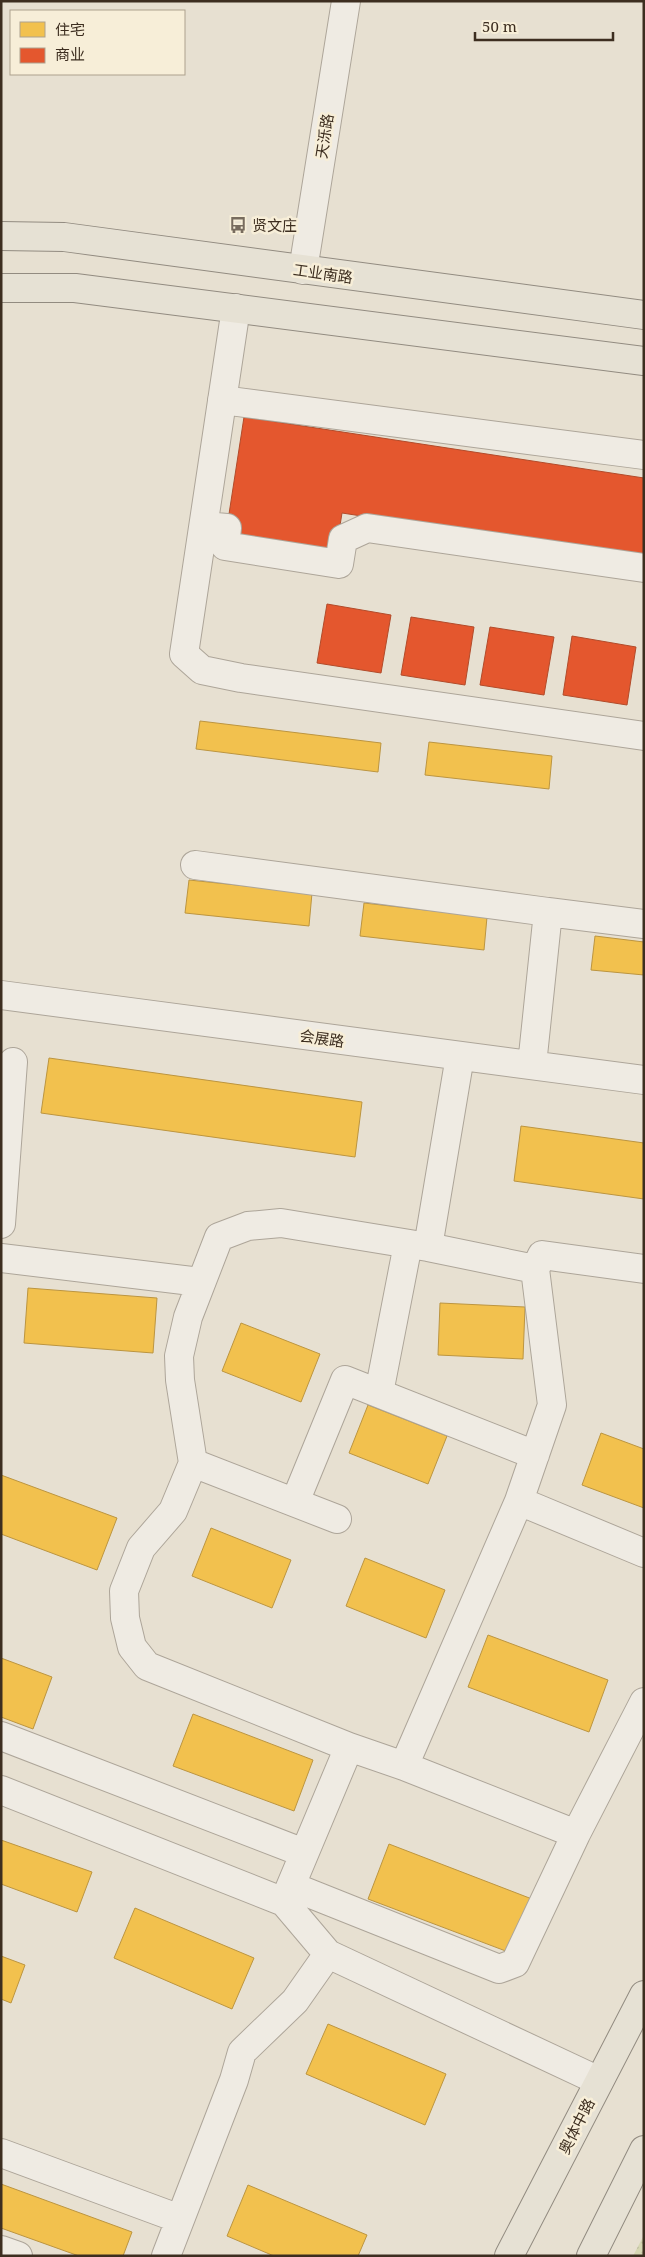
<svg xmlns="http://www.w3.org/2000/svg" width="645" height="2257" viewBox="0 0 645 2257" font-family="'Noto Serif','Noto Sans SC',serif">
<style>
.grass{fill:url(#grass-dots)}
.homes{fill:#f2c14e;stroke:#bc9540}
.shops{fill:#e4572e;stroke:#b24b2a}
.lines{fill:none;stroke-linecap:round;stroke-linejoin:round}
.minor-casing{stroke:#ada599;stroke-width:30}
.major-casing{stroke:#928b80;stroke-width:30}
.minor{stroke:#efebe3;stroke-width:28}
.major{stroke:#e6e1d4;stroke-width:28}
.labels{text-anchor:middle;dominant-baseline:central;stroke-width:5;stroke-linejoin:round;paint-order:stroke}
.street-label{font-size:15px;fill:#3d2e20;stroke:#f7eed8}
.poi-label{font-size:15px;fill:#3d2e20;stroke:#f7eed8;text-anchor:start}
</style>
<defs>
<pattern id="grass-dots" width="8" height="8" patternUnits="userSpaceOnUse" patternTransform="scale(1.25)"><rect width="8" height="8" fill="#d6d7b3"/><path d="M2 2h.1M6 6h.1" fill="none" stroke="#b9b99a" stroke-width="1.8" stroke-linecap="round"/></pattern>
</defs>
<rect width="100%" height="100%" fill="#e7e0d1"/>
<path class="grass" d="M644,2235V2256H633Z"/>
<path class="homes" d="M200,721L381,743L378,772L196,749Z
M429,742L552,756L549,789L425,775Z
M189,880L312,893L309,926L185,913Z
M364,903L487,917L484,950L360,936Z
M595,936L644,942V975L591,970Z
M49,1058L362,1102L355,1157L41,1113Z
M521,1126L644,1143V1199L514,1181Z
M28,1288L157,1298L153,1353L24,1343Z
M440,1303L525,1307L523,1359L438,1355Z
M241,1323L320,1354L301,1402L222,1371Z
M368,1405L447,1436L428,1484L349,1453Z
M601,1433L644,1449V1508L582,1485Z
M1,1475L117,1518L97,1570L1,1534Z
M211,1528L291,1560L272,1608L192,1576Z
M365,1558L445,1590L426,1638L346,1606Z
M488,1635L608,1680L589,1732L468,1687Z
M1,1658L52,1677L33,1729L1,1717Z
M193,1714L313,1760L294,1811L173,1766Z
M1,1840L92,1872L77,1912L1,1884Z
M389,1844L532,1899L511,1953L368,1899Z
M135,1908L254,1958L232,2009L114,1958Z
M1,1956L25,1965L11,2003L1,1999Z
M328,2024L446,2074L425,2125L306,2074Z
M1,2184L132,2232L123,2256H79L1,2228Z
M248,2185L367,2235L358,2256H274L227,2236Z"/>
<path class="shops" d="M244,417L644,478V559L342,513L335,557L225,540Z
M327,604L391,615L381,673L317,663Z
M411,617L474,627L465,685L401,675Z
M490,627L554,637L544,695L480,685Z
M572,636L636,647L627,705L563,695Z"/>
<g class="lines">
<g class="minor-casing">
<path id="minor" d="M303,270L346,1
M236,308L184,654L202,670L241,678L644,736
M222,400L644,455
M204,526L227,528L225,546L339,564L343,539L367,528L644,568
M195,865L548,912
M1,995L644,1080
M532,1065L548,912L644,924
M1,1224L13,1062
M428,1247L460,1056
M1,1258L200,1282
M535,1269L542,1255L644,1269
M379,1393L408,1244
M193,1463L337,1519
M519,1501L644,1553
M295,1502L345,1380L535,1455
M1,1736L304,1853
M404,1766L576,1834
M1,1790L284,1902L328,1954L599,2081
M291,1886L499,1969L515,1963L576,1834L644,1702
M284,1902L349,1747L404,1766L519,1501L552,1405L535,1269L428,1247L281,1223L248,1226L219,1237L188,1317L179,1356L180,1380L193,1463L173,1511L141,1548L124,1591L125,1618L132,1647L147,1666L349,1747
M1,2153L180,2219
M1,2250L18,2256
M166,2256L234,2080L242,2052L295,2001L328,1954"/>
</g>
<g class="major-casing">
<path id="major" d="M1,236L64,237L644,315
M1,288H75L644,361
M509,2256L644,1995
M591,2256L644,2150"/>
</g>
<use href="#minor" class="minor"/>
<use href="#major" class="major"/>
</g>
<defs>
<g id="bus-bare" transform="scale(1.35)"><path d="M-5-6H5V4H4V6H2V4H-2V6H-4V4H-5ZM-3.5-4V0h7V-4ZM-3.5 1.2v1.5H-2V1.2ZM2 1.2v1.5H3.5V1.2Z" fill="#786c5e" stroke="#f7eed8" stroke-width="2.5" paint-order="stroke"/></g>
</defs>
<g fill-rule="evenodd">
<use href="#bus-bare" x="238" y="225"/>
</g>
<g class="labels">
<g class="street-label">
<text transform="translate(324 136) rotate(-81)">天泺路</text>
<text transform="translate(323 273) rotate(8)">工业南路</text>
<text transform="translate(322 1038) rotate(8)">会展路</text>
<text transform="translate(576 2126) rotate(-63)">奥体中路</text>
</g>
<g class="poi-label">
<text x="252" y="225">贤文庄</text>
</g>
</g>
<rect width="645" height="2257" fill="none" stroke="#3d2e20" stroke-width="5"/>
<rect x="10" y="10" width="175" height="65" fill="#f7eed8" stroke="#ada18e"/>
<rect x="20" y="22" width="25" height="15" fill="#f2c14e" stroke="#ada18e"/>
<text x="55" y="35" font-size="15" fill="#3d2e20">住宅</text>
<rect x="20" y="48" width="25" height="15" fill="#e4572e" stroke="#ada18e"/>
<text x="55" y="60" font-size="15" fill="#3d2e20">商业</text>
<path d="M475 32v8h138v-8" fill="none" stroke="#3d2e20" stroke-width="2.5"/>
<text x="482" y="32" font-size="15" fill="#3d2e20" stroke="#f7eed8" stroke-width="4" paint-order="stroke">50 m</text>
</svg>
